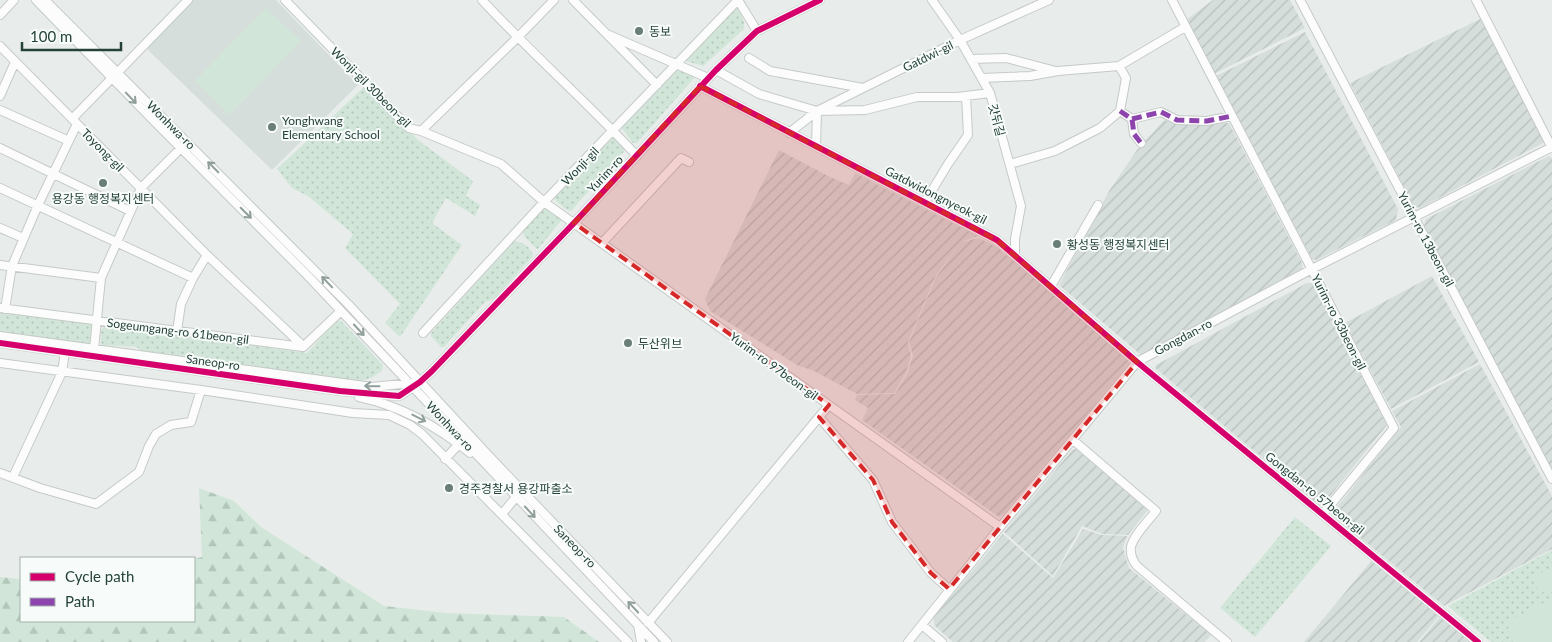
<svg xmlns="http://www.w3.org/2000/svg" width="1552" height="642" viewBox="0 0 1552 642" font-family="Lato,'Noto Sans KR',sans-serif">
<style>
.built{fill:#d6dedb}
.industrial{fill:url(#industrial-furrows)}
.grass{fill:url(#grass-dots)}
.forest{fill:url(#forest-firs)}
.garden{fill:#d1e6d8}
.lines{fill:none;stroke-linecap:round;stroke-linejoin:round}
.minor-casing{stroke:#c5cac8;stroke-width:10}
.minor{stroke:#fcfcfc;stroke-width:8}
.quiet{stroke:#8e44ad;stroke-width:5;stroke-dasharray:10 5;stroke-linecap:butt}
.cycleway-casing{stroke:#f7fbf9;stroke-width:9}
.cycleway{stroke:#d6006c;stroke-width:6}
.oneway{stroke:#909f9b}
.marked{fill:#d62828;fill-opacity:0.2;stroke:#d62828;stroke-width:4;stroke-dasharray:10 6;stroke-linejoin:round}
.poi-dot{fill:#697e78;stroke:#f7fbf9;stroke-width:2}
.labels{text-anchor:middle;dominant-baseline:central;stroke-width:4;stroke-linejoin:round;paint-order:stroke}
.poi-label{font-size:12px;fill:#24423a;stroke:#f7fbf9;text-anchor:start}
.street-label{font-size:12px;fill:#24423a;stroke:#f7fbf9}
</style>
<defs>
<pattern id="industrial-furrows" width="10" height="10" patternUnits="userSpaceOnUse" patternTransform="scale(1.25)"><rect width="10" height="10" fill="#d6dedb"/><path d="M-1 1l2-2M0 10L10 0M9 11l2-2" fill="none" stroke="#b8c0bd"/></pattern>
<pattern id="grass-dots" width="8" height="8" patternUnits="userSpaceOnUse" patternTransform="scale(1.25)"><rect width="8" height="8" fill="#d1e6d8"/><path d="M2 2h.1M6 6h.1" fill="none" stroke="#b3c6ba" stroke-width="1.8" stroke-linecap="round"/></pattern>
<pattern id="forest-firs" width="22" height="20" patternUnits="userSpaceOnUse" patternTransform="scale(1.25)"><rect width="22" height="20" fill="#d1e6d8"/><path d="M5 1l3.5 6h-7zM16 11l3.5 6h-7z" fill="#b3c6ba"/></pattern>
</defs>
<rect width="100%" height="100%" fill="#e8edeb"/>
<path class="built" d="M191,0H276L358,85L272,170L148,50V43Z"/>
<path class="industrial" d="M1213,0H1290L1305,28L1214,74L1186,20Z
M1480,19L1486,27L1545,138L1543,143L1420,208L1414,206L1350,83Z
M1305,32L1398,209L1396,220L1316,260L1312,259L1216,76Z
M1164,120L1182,125L1229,123L1302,263V270L1141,355L1059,285L1109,191L1137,150Z
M779,150L830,177L849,185L855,173L978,236L961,242L979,238L997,247L1128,359L1129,363L1003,515L999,517L862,420L868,408L855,400L857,395L895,394L907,374L913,356L909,342L935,279L961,242L935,277L908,342L911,356L906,373L894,393L857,394L814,371L797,365L710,311L705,299Z
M1549,156L1552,158V471L1424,226L1426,219Z
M1432,276L1479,362L1391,409L1345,323Z
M1307,283H1313L1387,425L1323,505H1319L1155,368L1156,365Z
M1480,364L1552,496V549L1444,606L1334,516L1333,512L1401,427L1392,411Z
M1076,449L1147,508V511L1128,535L1103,534L1082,526L1053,576L1004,532L1072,450Z
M1083,529L1102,535L1127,536L1123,548L1129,568L1211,635L1205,642H953L935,626L933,618L1003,534L1053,578Z
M1371,561L1439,616L1417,642H1304Z
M1440,617L1470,642H1419Z"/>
<path class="grass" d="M735,7H738L744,22V29L703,66L686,61V57Z
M678,66L695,77L637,143H633L621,127Z
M365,86L418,140L473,181L466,196L480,205L475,216L446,198L432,223L462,245L400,337L385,323L400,304L345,248L353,234L308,196L292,188L277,169Z
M614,135L627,148L571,211L567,210L556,201L555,197L611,137Z
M549,207L564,217L538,249H537L524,236L523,230L544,208Z
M514,241C522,241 532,248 533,256L494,299L485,302L444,347H441L431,336V333Z
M0,311L88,321L92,325L90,342L85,346L0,334Z
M337,320L341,321L383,365L382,371L371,378L361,381L143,353L137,347L102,345L101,342V330L106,325L307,353Z
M1295,517L1331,546L1255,637L1220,608Z
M1552,550V642H1491L1448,606Z"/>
<path class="forest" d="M199,488L234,501L261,527L384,606L446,613L564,617L599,642H0V577L21,579V621H194V559L202,557Z"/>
<path class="garden" d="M266,8L301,41L229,115L195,81Z
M1552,567V587L1540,594L1532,578Z
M1552,598V642H1516L1506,623Z"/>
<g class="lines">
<g class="minor-casing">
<path id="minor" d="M36,0L153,120L308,276L654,642
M45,0L348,304L488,455L667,642
M285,0L409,128L421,131L501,164L544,202L1000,527
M482,0C532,54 587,102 637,156
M573,0L657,85
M738,0L757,31
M932,0L960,40L990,93L1021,206L1015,239V254
M1172,0L1394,428L1323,514
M1300,0L1552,479
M1476,0L1552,148
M0,15L14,0
M609,35L708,78
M0,46L207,255L303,346
M749,58L770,71L863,88
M971,59L1006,58L1056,71
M716,70L759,94L817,111L865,110L917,97H957L990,93
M118,72L188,0
M982,78L1030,76L1058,71L1119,66L1185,27
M700,86L997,240L1137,362L1478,642
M0,96L15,62
M0,110L69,141
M1120,111L1132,119L1134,134L1141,143
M72,119L112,78
M1132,119L1161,112L1177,120L1207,121L1232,116
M421,131L517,38L554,0
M789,133L817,111L960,40L1049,0
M816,146L817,111
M0,148L130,211
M1010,164L1055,151L1100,128L1120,111L1126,78L1119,66
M0,188L193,278
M925,202L948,164L968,135L966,96
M0,228L23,238
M602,243L681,158L689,162
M0,265L101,278
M1051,286L1098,205
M0,308L303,347L341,311
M5,309L12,266L38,205L77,124
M177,331L181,304L193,278L207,255
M423,333L544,202L738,0
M0,336L372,387L411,383
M0,343L340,391L399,396L420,382L432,371L574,223L716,70L757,31L820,0
M94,349L101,278L141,188L181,148
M0,363L201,390L353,413L389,415L410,425L422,434L628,642
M359,397C401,406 437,426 470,453
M829,405L819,417L873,480L892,522L931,573L949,589
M1073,440L1156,511C1149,520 1133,536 1131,547C1130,554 1133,561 1137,566L1227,642
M445,459L459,444
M0,473L40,488L96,504L139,472L149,446L156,434L171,425L191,422L201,390
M13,477L62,372L65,352
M502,514L516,497
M648,623L819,417
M638,625L641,642
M922,625L942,642
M908,642L1000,527L1137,362L1312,269L1552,147"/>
</g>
<use href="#minor" class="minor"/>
<path class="quiet" d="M1120,111L1132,119L1134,134L1141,143
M1132,119L1161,112L1177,120L1207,121L1232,116"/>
<g class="cycleway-casing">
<path id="cycleway" d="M700,86L997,240L1137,362L1478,642
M0,343L340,391L399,396L420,382L432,371L574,223L716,70L757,31L820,0"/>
</g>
<use href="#cycleway" class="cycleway"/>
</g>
<defs><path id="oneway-shaft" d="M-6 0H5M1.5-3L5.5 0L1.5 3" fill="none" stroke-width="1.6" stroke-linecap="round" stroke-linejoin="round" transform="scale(1.25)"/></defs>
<g class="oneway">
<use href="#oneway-shaft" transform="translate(131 98) rotate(46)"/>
<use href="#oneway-shaft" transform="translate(213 167) rotate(-135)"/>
<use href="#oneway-shaft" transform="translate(246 213) rotate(45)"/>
<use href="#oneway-shaft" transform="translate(327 282) rotate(-134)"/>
<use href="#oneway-shaft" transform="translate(359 330) rotate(47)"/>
<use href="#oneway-shaft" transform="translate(372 386) rotate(-179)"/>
<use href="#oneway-shaft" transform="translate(419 418) rotate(27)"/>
<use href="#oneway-shaft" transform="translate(530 512) rotate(47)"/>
<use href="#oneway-shaft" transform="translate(633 607) rotate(-133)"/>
</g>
<path class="marked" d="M700,86L997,240L1137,362L949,589L931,573L892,522L873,480L819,417L829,405L574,223Z"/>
<g class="poi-dot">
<circle cx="639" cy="31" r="5"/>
<circle cx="272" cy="127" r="5"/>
<circle cx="103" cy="183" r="5"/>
<circle cx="1057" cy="244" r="5"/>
<circle cx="628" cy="343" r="5"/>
<circle cx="449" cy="488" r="5"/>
</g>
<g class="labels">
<g class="poi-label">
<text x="649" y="31">동보</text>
<text x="282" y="120">Yonghwang<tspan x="282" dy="14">Elementary School</tspan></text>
<text x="103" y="198" text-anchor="middle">용강동 행정복지센터</text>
<text x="1067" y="244">황성동 행정복지센터</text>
<text x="638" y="343">두산위브</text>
<text x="459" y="488">경주경찰서 용강파출소</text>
</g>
<g class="street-label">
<text transform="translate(928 56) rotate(-26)">Gatdwi-gil</text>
<text transform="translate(371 87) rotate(45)">Wonji-gil 30beon-gil</text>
<text transform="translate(997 120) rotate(75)">갓뒤길</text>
<text transform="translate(171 125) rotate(45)">Wonhwa-ro</text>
<text transform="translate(103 150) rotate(45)">Toyong-gil</text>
<text transform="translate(580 166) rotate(-46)">Wonji-gil</text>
<text transform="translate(605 174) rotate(-47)">Yurim-ro</text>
<text transform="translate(936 195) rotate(27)">Gatdwidongnyeok-gil</text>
<text transform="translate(1426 239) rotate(62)">Yurim-ro 13beon-gil</text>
<text transform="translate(1339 322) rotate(63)">Yurim-ro 33beon-gil</text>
<text transform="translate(178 331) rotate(7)">Sogeumgang-ro 61beon-gil</text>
<text transform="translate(1183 337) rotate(-28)">Gongdan-ro</text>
<text transform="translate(213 362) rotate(8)">Saneop-ro</text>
<text transform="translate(774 366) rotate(36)">Yurim-ro 97beon-gil</text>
<text transform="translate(450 426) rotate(47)">Wonhwa-ro</text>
<text transform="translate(1315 493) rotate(39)">Gongdan-ro 57beon-gil</text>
<text transform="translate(575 546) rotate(46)">Saneop-ro</text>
</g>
</g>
<rect x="20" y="557" width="175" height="65" fill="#f7fbf9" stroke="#a3b1ad"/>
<rect x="30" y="573" width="25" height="8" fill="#d6006c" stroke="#a3b1ad"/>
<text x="65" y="582" font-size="15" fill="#24423a">Cycle path</text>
<rect x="30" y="598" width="25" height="8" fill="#8e44ad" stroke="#a3b1ad"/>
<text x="65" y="607" font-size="15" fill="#24423a">Path</text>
<path d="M22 42v8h99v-8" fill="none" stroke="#24423a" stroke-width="2.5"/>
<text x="30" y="42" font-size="15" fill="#24423a" stroke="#f7fbf9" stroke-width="4" paint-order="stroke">100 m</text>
</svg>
